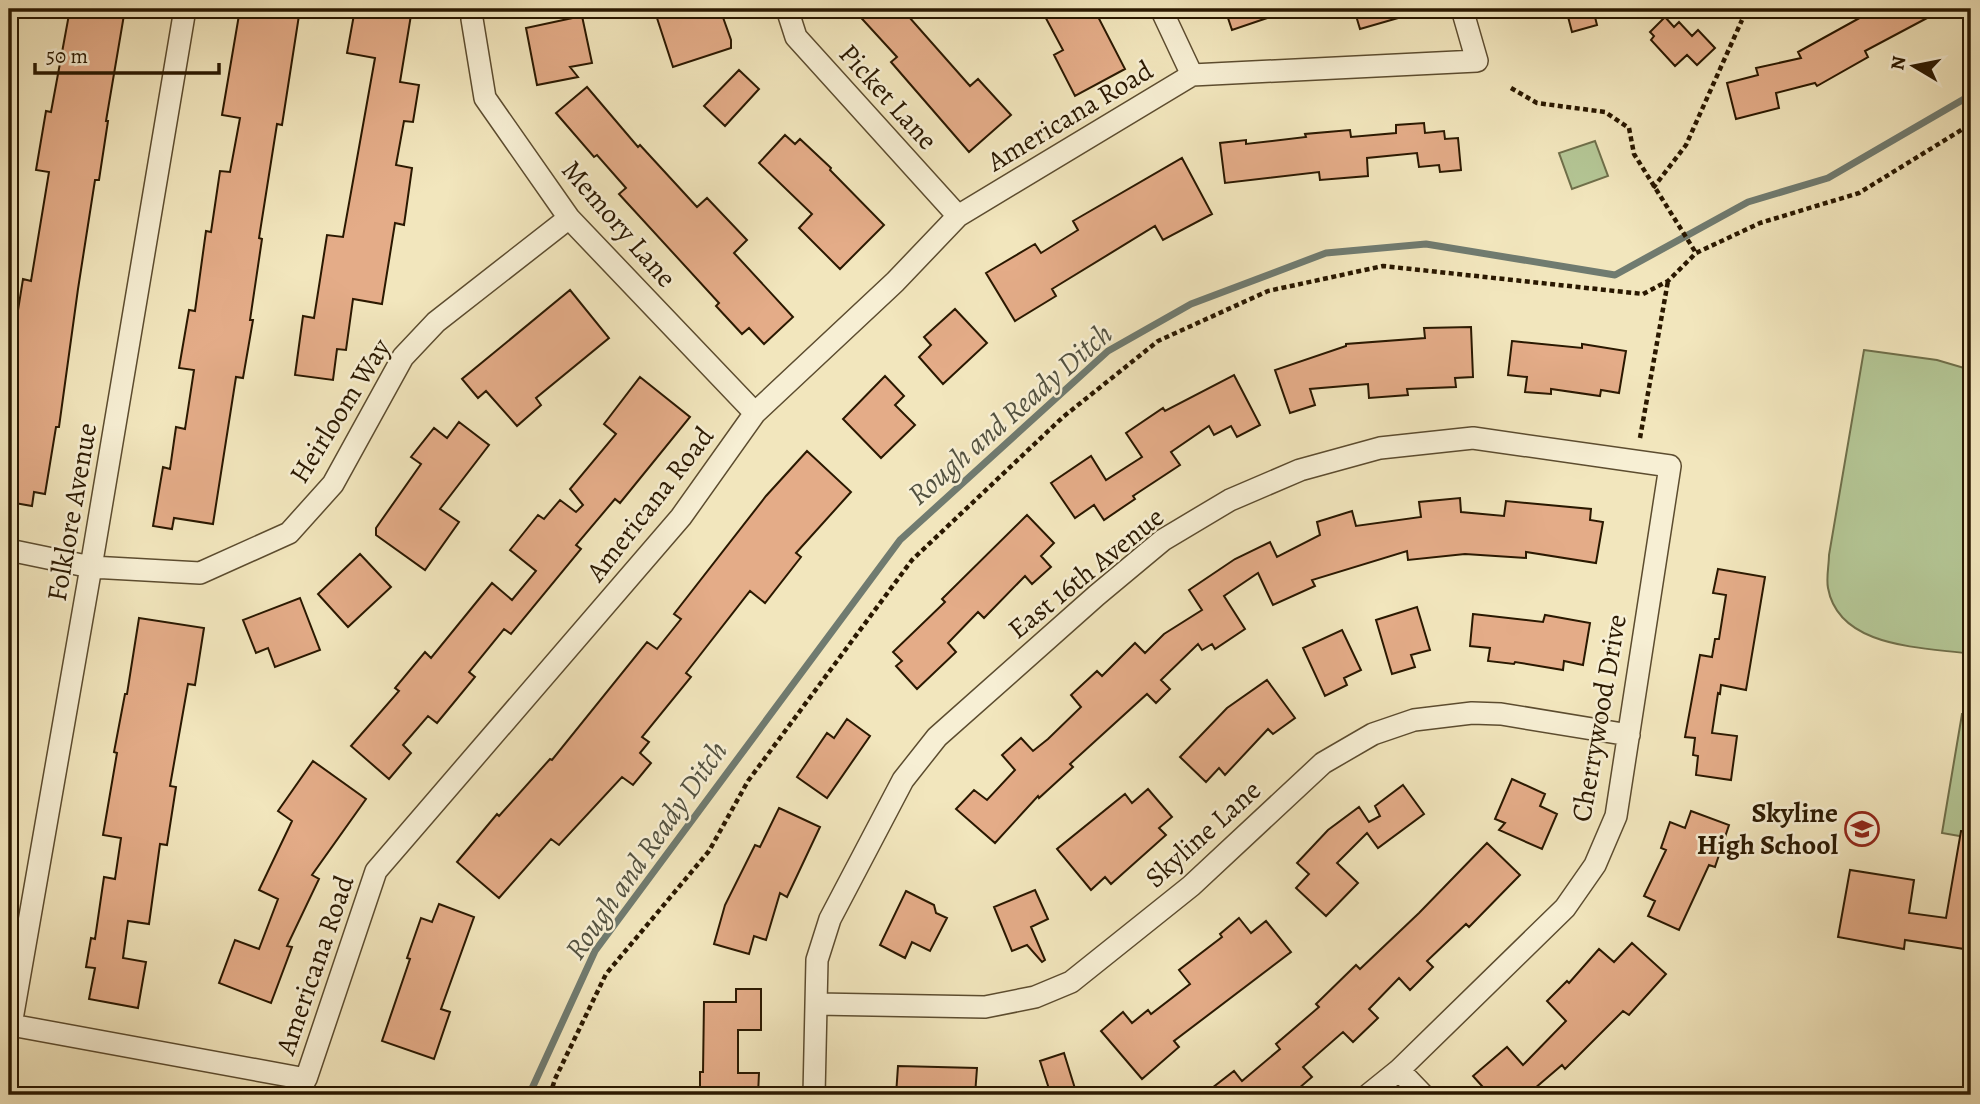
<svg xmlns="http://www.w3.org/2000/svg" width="1980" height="1104" viewBox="0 0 1980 1104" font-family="Alegreya,serif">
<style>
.green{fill:#b4c695;stroke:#6f6f4a;stroke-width:2}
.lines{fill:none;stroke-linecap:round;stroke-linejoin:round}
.stream{stroke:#707b70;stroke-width:7}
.building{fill:#e4ac88;stroke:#2a1800;stroke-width:2}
.street-casing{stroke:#5c4c2f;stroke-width:24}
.path{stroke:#2a1800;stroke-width:4.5;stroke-dasharray:5 3.5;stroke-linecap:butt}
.street{stroke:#f7efd4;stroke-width:21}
.labels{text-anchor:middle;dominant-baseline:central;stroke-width:5;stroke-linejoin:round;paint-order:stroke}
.street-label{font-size:28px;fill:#2a1800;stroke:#f7efd4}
.poi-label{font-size:28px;font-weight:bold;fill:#2a1800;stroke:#f7efd4;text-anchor:end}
.water-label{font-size:30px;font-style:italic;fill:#535241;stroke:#f7efd4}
</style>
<rect width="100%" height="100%" fill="#f2e6bd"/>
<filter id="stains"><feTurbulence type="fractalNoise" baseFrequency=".00286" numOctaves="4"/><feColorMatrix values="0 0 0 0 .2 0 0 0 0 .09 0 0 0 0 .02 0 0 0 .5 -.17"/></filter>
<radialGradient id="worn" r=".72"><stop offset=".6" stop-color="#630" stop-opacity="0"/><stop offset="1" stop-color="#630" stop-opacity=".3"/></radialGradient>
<path class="green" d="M1595,141L1608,176L1572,189L1559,153Z
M1864,350L1937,360L1971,370V654C1924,647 1839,649 1828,588C1826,578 1829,565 1829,555Z
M1962,714L1971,715V838L1942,833Z"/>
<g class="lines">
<path class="stream" d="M529,1095L595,951L900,540L1108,351L1191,304L1326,253L1426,244L1615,275L1748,202L1828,178L1971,95"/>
</g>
<path class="building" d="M70,9H125L106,121H108L99,180H95L78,289L59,427H56L45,494L34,492L32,506L9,502V366L23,279L31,281L49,172L36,170L46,111L51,112Z
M240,9H300L282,125L277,124L259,238L262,239L250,320H253L243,378L236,377L213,524L174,518L172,529L153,526L163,467L170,469L176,427L185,429L194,370L179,368L189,310L195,311L206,231L211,232L220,171L230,172L240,118L222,115Z
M355,9H412L400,82L419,85L413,122L404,121L396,165L412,168L404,225L395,223L382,304L353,299L346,350L337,349L333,380L295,375L303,316L314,318L327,235L343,237L375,58L347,53Z
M666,9H720L731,40V48L673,67L655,12Z
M853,9H902L970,86L978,79L1011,115L969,152L891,62L897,57Z
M1041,9H1094L1125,69L1075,96L1054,55L1063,50Z
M1225,9H1285V12L1232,30Z
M1354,9H1411L1412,14L1360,29Z
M1566,9H1593L1597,25L1572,32Z
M1862,9H1944L1865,51L1868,57L1817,86L1815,83L1776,93L1779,108L1736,119L1727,83L1758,75L1756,68L1801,58L1798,52L1865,15Z
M582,16L592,63L570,67L578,77L537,85L526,28Z
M1665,17L1674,27L1679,22L1692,36L1698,30L1715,48L1697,65L1687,55L1675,66L1651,40L1654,36L1650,32Z
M739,70L759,89L725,126L704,106Z
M587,87L638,147L640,145L697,207L707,198L747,240L734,253L793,317L764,344L749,328L742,334L716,306L719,303L619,194L626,188L597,155L594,157L556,113Z
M1424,123L1425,133L1444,131L1445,139L1458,138L1461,170L1440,172L1439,165L1419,167L1417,153L1367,158L1368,176L1320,180L1319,172L1225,183L1220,143L1246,140V144L1306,137L1305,134L1350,130L1351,137L1396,133V125Z
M785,135L795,144L800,139L831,168L830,170L884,225L840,269L799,228L812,214L759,163Z
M1182,158L1212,214L1163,240L1155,226L1052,289L1056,296L1015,321L986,273L1035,244L1041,253L1078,230L1073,221Z
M570,290L609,338L536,398L541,405L517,426L486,391L478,398L462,379Z
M955,309L987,343L943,384L919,357L931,345L924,337Z
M1471,327L1473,377L1455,378L1456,387L1407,389L1408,395L1369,398L1368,384L1310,389L1315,405L1290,413L1275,370L1346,346V344L1425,338L1424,328Z
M1512,341L1582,348V344L1626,351L1619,393L1601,390L1600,396L1551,389V394L1525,392L1527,377L1508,375Z
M1234,375L1260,425L1237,437L1231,426L1214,435L1209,426L1171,452L1180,465L1133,496L1135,499L1104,520L1094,505L1075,518L1051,483L1091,456L1106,480L1142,457L1126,433L1163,408L1165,411Z
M885,376L904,396L895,405L915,425L881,458L843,419Z
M640,377L690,417L620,503L615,499L576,545L581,549L511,634L504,629L469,672L475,677L437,723L428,716L403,745L411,753L389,779L351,746L399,691L395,688L425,652L431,658L492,583L512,600L536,571L510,550L538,515L544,519L560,500L576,512L583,505L570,489L616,434L604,424Z
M459,422L489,445L440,509L459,522L425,570L376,535V528L421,464L411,457L434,428L447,438Z
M807,451L851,492L796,553L801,557L765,603L750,591L686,673L691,677L642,737L649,742L640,753L651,763L633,785L622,777L559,845L551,839L499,898L457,862L497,814L499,816L550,759L552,760L647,642L657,649L681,619L674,614L766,496Z
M1460,498L1461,512L1504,516L1506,501L1591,509L1590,520L1603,522L1596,563L1526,552V558L1465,554L1408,560L1407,551L1312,580L1315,586L1273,605L1258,573L1224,596L1245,629L1215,649L1212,644L1202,650L1198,644L1161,680L1170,689L1156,703L1147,694L1070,764L1073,767L1039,798L1038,796L995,843L956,809L974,790L987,800L1015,770L1002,755L1021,738L1033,751L1048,739L1081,707L1071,695L1097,671L1102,676L1135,643L1145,653L1164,634L1202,610L1189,590L1235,559L1270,542L1277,557L1320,535L1317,522L1352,511L1356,526L1421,517L1419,502Z
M1027,515L1054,543L1041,556L1051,567L1032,584L1025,576L984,618L978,612L948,643L956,652L917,689L896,666L902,661L893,652L945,602L942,599Z
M360,554L391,587L348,627L318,594Z
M1718,569L1765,577L1746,690L1721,685L1720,694L1718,693L1712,733L1737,736L1731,780L1696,775L1698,756L1693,755L1695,738L1685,737L1700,655L1712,657L1715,639H1719L1726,595L1713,593Z
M300,598L320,650L275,667L268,648L256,653L243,620Z
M1417,607L1430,650L1411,655L1415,667L1392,674L1376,620Z
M1473,614L1543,622L1545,615L1590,623L1583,665L1564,661L1563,670L1515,662L1514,664L1488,661L1490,648L1470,646Z
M139,618L204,628L195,685L188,684L170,786L176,787L167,845L160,844L149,924L128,921L123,958L146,962L138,1008L89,999L95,968L86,967L91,938L95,939L104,877L115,879L121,838L103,835L117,753L114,752L125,694H127Z
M1342,630L1361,670L1344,678L1347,685L1325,696L1303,648Z
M1267,680L1295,718L1273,734L1268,729L1225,775L1219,768L1206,782L1180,757L1227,708Z
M847,719L870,736L827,798L797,777L827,733L834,738Z
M313,761L366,799L312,875L319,879L287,946L292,947L271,1003L219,983L235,940L259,949L278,899L259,890L292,821L278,811Z
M1512,779L1545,794L1540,806L1557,814L1542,849L1499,830L1505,823L1495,819Z
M1403,785L1424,814L1378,848L1367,833L1337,863L1358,883L1326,916L1296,888L1309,874L1297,863L1328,830L1359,807L1369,822L1380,816L1375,806Z
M1148,789L1172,817L1159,828L1166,835L1111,884L1105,877L1091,890L1057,849L1125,794L1132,803Z
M779,808L820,827L787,897L780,893L766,940L754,936L749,954L714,944L725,905L755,845L760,847Z
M1691,811L1729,825L1715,867L1709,865L1679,930L1648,916L1655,901L1644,896L1666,850L1661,848L1670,822L1685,828Z
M1961,831L1971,832V950L1905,940L1904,949L1838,937L1850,870L1914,880L1909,913L1946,918Z
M1487,843L1520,875L1469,927L1466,924L1427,961L1433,967L1410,990L1399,978L1369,1009L1378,1018L1353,1042L1343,1032L1303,1067L1312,1077L1291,1095H1203L1234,1071L1242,1081L1280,1049L1276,1044L1319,1007L1316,1004L1356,965L1360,969L1419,913Z
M1035,890L1048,919L1031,927L1045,960L1042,962L1027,945L1012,951L994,907Z
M906,891L934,905L936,913L947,918L930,951L912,942L905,958L880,945Z
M439,904L474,917L441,1009L450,1012L434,1059L382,1041L410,959L407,958L421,918L432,922Z
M1239,918L1251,933L1266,921L1291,952L1174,1041L1179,1047L1142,1079L1101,1031L1123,1012L1132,1023L1148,1010L1151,1014L1190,984L1179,970L1222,937L1220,934Z
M1632,943L1666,974L1629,1015L1623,1011L1565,1069L1562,1065L1527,1095H1490L1473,1076L1507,1047L1523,1065L1566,1021L1547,1001L1567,981L1569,983L1599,949L1614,962Z
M736,989H761V1030H738V1073H759L758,1095H700V1072H703L704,1002H736Z
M1064,1053L1077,1095H1051L1040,1061Z
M898,1066L977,1068L975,1095H896Z"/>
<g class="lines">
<g class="street-casing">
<path id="street" d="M185,9L91,567L11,1025L306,1079L376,871L681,517L755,413L895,282L958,216L1192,75L1477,61L1462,9
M474,9L472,19L485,98L569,218L755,413
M787,9L796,37L958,216
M1161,9L1192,75
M9,550L91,567L200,573L289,533L333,484L403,357L436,322L569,218
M817,1004L985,1007L1035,997L1071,982L1191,886L1323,763L1373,734L1414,720L1472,713L1501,714L1629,735
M1399,1070L1423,1095
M814,1095L817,960L830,919L903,780L937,737L1097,595L1163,540L1230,500L1300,470L1380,448L1473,438L1670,466L1616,816L1595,865L1565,908L1399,1070L1368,1095"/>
</g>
<path class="path" d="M1511,88L1537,103L1605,112L1629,128L1634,154L1696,253
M1653,188L1686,145L1742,20
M1640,438L1668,281
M550,1095L555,1079L606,974L709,851L748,781L912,560L1063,417L1158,341L1268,291L1383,266L1643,294L1668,281L1696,253L1760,223L1859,193L1971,124"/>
<use href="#street" class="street"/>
</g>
<defs>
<g id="school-ring" transform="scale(1.75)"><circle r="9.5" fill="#f7efd4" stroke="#8f2418" stroke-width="1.5"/><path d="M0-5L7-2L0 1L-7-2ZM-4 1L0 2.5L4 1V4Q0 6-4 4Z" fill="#8f2418"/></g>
</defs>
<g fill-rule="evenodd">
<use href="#school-ring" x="1862" y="829"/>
</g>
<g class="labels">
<g class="street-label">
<text transform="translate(888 97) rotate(48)">Picket Lane</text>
<text transform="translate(1070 116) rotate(-31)">Americana Road</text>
<text transform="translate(619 224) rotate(49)">Memory Lane</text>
<text transform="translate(340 411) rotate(-58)">Heirloom Way</text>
<text transform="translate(650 504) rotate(-52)">Americana Road</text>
<text transform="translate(72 512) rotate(-80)">Folklore Avenue</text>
<text transform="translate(1086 573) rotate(-39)">East 16th Avenue</text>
<text transform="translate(1599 718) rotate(-80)">Cherrywood Drive</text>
<text transform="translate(1203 834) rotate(-42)">Skyline Lane</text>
<text transform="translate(315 965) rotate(-71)">Americana Road</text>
</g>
<g class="poi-label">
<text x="1838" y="813">Skyline<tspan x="1838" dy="32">High School</tspan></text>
</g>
<g class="water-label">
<text transform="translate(1010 414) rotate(-41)">Rough and Ready Ditch</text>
<text transform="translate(646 850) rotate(-55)">Rough and Ready Ditch</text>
</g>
</g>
<rect width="1980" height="1104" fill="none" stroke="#f2e6bd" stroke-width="35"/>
<rect x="10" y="10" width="1959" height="1083" fill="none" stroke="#2a1800" stroke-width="3.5"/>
<rect x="18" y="18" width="1945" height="1069" fill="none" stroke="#2a1800" stroke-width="2"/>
<g transform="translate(1914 66) rotate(280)" stroke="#f7efd4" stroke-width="5" paint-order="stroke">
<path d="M0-5L12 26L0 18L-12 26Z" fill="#2a1800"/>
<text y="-10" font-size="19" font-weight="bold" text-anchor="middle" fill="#2a1800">N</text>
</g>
<path d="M35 63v10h184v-10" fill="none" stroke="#2a1800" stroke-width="3.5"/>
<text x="46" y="63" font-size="21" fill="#2a1800" stroke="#f7efd4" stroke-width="5" paint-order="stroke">50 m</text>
<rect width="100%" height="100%" filter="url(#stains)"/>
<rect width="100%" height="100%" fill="url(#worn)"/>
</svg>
